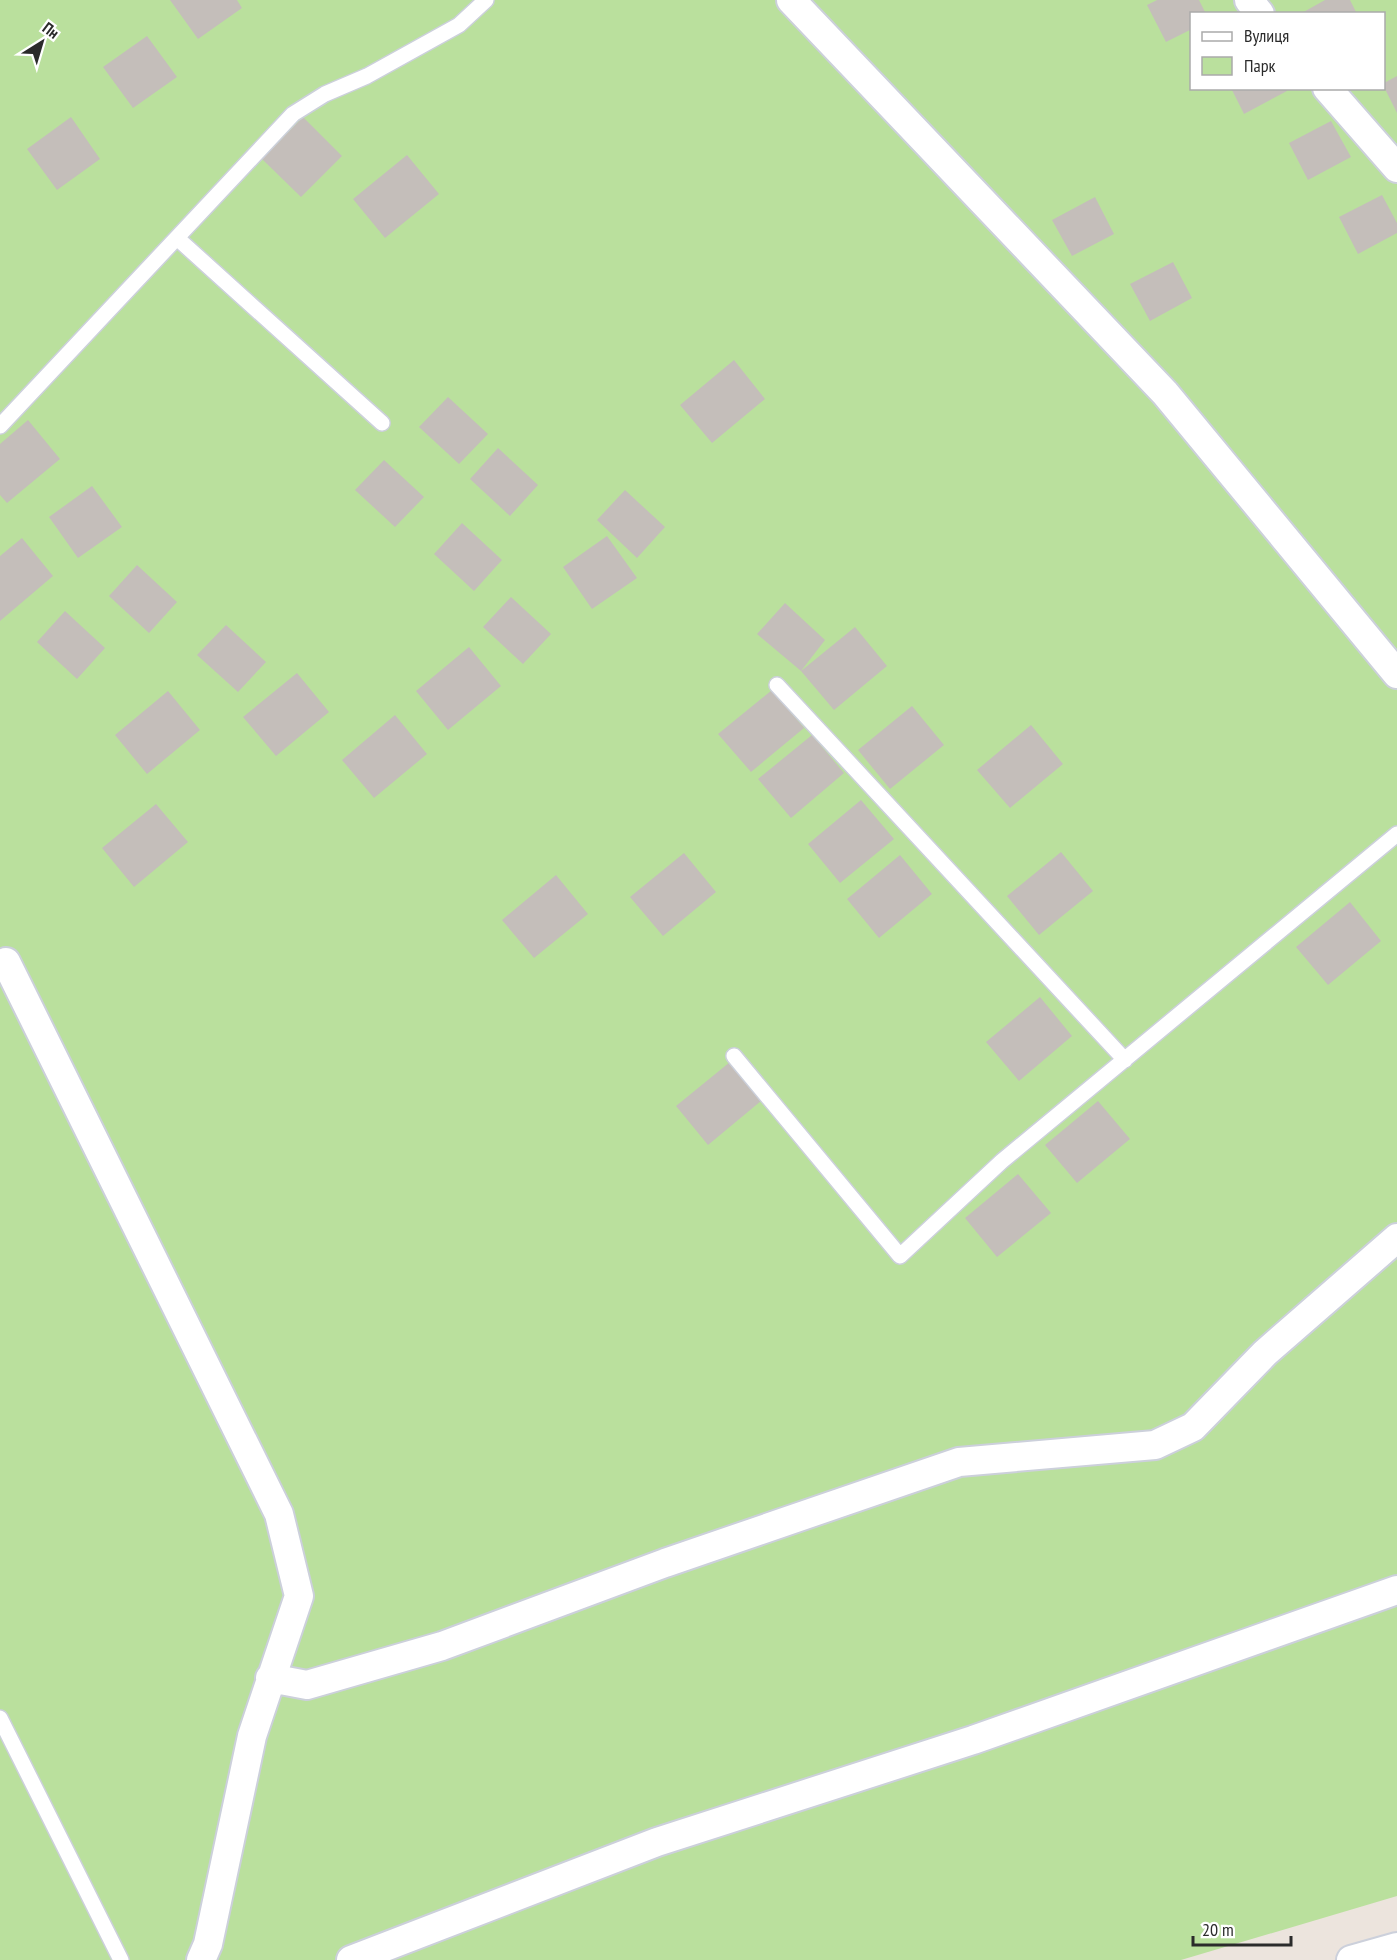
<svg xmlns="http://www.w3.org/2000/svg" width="1397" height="1960" viewBox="0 0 1397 1960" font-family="'PT Sans Narrow',sans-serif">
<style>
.green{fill:#bae09d;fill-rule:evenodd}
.building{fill:#c4beba}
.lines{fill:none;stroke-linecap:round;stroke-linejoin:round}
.service-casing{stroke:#ccd0db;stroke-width:18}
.minor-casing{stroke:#ccd0db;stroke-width:32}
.service{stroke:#fff;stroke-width:15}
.minor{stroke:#fff;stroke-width:28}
</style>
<rect width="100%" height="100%" fill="#ece4dd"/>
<path class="green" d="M0,0H1397V1896L1181,1960H0ZM1192,14H1384V88H1192Z"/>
<path class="building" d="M170,0H237L242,8L198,39Z
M1157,0H1199L1206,14H1192V29L1166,42L1147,5Z
M1325,0H1350L1357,14H1300Z
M147,36L177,77L133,108L103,67Z
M1397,76V113L1384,87V83Z
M1231,88H1286L1287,91L1244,114Z
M71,117L100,159L57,190L27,149Z
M303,117L342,156L301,197L262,159Z
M1331,121L1351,157L1308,180L1289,143Z
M407,155L439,194L385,238L353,199Z
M1382,195L1397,223V233L1358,254L1339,217Z
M1095,197L1114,234L1072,256L1052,220Z
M1173,262L1192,298L1150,321L1130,284Z
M734,360L765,399L712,443L680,405Z
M448,397L488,434L459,464L419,427Z
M28,420L60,459L7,503L0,495V444Z
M498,448L538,485L510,516L470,479Z
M384,460L424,497L395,527L355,490Z
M92,486L122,527L78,558L49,517Z
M625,490L665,527L637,558L597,520Z
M462,523L502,560L474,591L434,554Z
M607,536L637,578L592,609L563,567Z
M22,538L53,576L0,621V556Z
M137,565L177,602L149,633L109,596Z
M511,597L551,634L523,664L483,627Z
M785,603L825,640L801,671L855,627L887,666L834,710L801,671L757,634Z
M65,611L105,648L77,679L37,642Z
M226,625L266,662L238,692L197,655Z
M469,647L501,686L448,730L416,691Z
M297,673L329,712L276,756L243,717Z
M772,690L804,728L751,772L718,734Z
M168,691L200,730L147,774L115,735Z
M912,706L944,745L890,789L858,750Z
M395,715L427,754L374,798L342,760Z
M1031,725L1063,764L1010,808L977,770Z
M812,735L844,773L791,818L758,779Z
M861,800L894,839L840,883L808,844Z
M156,804L188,842L134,887L102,848Z
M1061,852L1093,891L1039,935L1007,896Z
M684,853L716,892L663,936L630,897Z
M900,855L932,894L879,938L847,899Z
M556,875L588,914L534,958L502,920Z
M1350,902L1381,941L1328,985L1296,947Z
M1040,997L1072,1036L1019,1081L986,1042Z
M730,1062L761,1101L708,1145L676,1106Z
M1098,1101L1130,1139L1077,1183L1045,1145Z
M1018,1174L1051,1213L997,1257L965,1218Z"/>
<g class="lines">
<g class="service-casing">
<path id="service" d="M177,238L382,423
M0,426L293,114L325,94L367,76L459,25L486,0
M777,685L1125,1060
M734,1056L900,1256L1002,1161L1397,834
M0,1718L121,1960"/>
</g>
<g class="minor-casing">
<path id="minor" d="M791,0L1165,393L1397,674
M1249,0L1260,14
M1327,88L1397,168
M6,962L279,1514L299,1596L252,1736L208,1944L201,1960
M270,1678L307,1685L442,1646L665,1563L959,1462L1155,1445L1193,1427L1265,1353L1397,1238
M351,1960L657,1842L973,1740L1397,1590
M1351,1960L1397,1947"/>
</g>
<use href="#service" class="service"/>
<use href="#minor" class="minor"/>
</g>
<rect x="1190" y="12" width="195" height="78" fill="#ffffff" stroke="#aaaaaa" stroke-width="1.5"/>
<rect x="1202" y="32" width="30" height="9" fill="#ffffff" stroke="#aaaaaa" stroke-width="1.5"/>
<text x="1244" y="42" font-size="18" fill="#2b2b2b">Вулиця</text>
<rect x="1202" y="57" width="30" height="18" fill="#bae09d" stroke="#aaaaaa" stroke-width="1.5"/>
<text x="1244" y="72" font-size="18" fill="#2b2b2b">Парк</text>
<g transform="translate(42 42) rotate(37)" stroke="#ffffff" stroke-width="4.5" paint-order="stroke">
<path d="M0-4.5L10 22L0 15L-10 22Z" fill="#2b2b2b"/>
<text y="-9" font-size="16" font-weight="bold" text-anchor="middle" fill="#2b2b2b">Пн</text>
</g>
<path d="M1193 1936v9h98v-9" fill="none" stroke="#2b2b2b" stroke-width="3"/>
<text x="1202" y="1936" font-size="18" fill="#2b2b2b" stroke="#ffffff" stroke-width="4.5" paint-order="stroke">20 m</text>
</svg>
